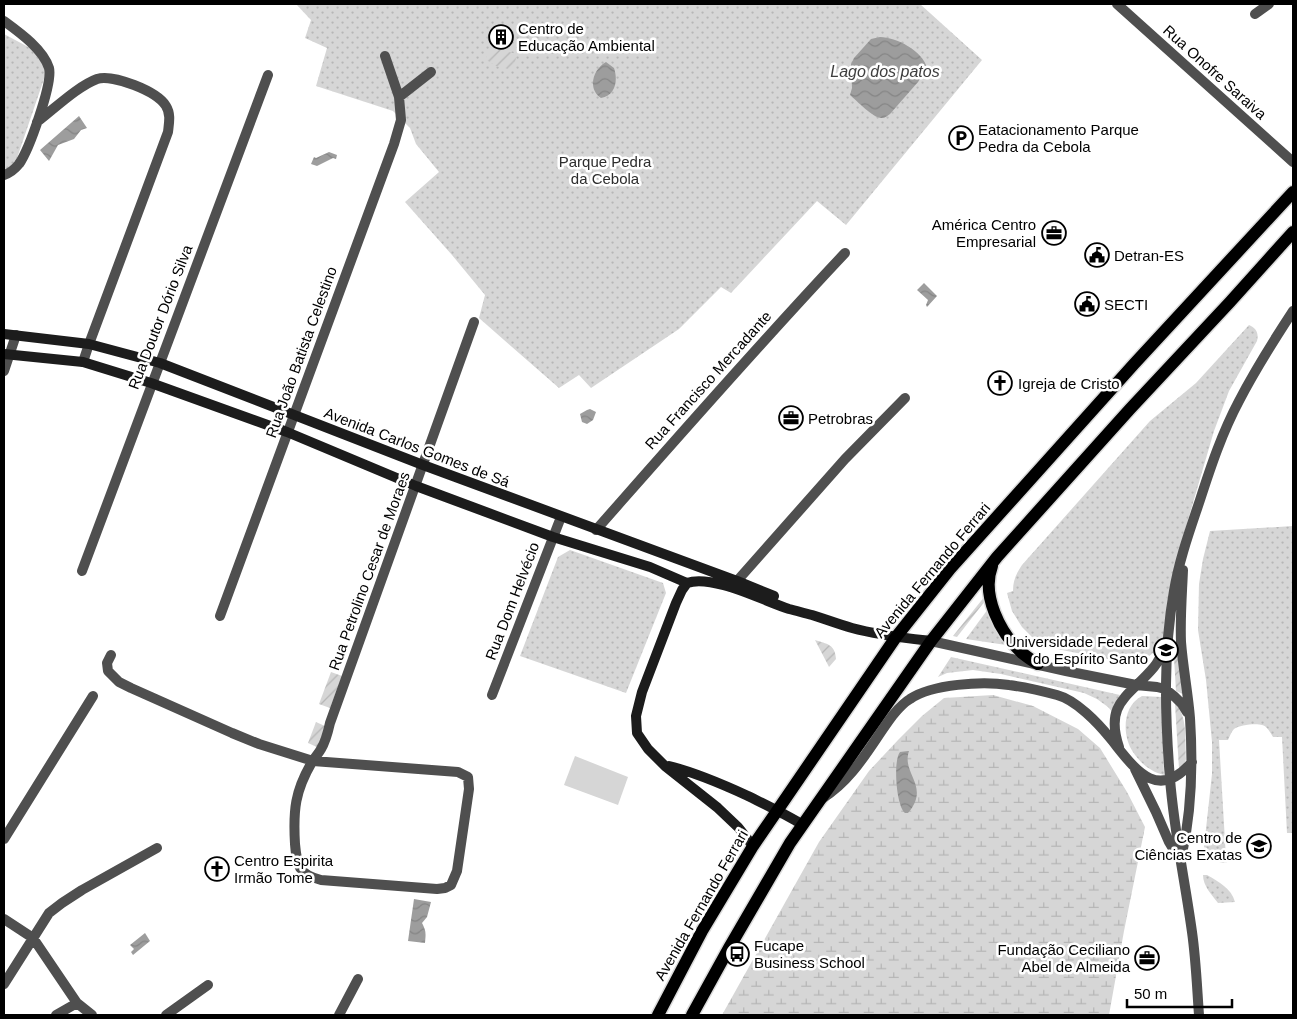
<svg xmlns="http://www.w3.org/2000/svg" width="1297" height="1019" viewBox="0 0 1297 1019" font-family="Arial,sans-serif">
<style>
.grass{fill:url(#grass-dots)}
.wetland{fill:url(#wetland-marsh)}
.garden{fill:url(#garden-furrows)}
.pitch{fill:#d6d6d6}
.water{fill:url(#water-waves)}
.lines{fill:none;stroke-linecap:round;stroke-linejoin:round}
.primary-casing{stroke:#dbdbdb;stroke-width:15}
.street{stroke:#4f4f4f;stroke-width:10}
.secondary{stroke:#1c1c1c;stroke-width:10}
.primary{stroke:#000;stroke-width:12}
.labels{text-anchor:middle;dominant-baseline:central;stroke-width:5;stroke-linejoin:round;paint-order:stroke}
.poi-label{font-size:15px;fill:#000;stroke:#fff;text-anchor:start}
.street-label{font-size:15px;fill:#000;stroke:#fff}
.park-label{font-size:15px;fill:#2d2d2d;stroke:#fff}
.water-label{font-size:16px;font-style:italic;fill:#3e3e3e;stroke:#fff}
</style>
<defs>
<pattern id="grass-dots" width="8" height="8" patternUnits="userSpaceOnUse" patternTransform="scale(1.25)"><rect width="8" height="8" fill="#d6d6d6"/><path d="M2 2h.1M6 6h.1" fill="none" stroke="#b6b6b6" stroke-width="1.8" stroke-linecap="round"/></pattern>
<pattern id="wetland-marsh" width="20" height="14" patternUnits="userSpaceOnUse" patternTransform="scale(1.25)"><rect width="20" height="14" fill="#d6d6d6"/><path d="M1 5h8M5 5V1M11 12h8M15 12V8" fill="none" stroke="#b6b6b6"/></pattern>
<pattern id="garden-furrows" width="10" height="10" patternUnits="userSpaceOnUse" patternTransform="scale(1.25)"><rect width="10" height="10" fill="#d6d6d6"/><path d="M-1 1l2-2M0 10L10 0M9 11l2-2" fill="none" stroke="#b6b6b6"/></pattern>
<pattern id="water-waves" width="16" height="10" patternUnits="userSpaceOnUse" patternTransform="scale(1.25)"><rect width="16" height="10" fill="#9d9d9d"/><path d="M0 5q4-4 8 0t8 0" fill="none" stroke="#858585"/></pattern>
</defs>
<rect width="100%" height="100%" fill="#fff"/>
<path class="grass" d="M296,4H920L982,60L846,225L817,201L731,293L721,287L679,329L591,388L579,375L559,388L479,318L485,295L452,255L405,202L439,172L416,144L410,128L393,111L316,86L327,48L305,38L311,20Z
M4,34L32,49L47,70L15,164L5,170H4Z
M1249,325C1256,328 1259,333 1257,341L1229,391L1214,431L1183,537L1165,638C1155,653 1145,663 1127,663L1052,648L1035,640L1022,627L1012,611L1007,593L1013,591C1013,581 1016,574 1022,565L1150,421L1196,383Z
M1293,526V833H1287L1282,737H1273C1270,732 1267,726 1262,725C1256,723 1239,725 1234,729C1231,732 1230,736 1228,740H1219L1226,858H1232C1224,870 1208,857 1204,847L1212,774V742L1206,680L1198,630L1199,584L1203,559L1210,531Z
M570,550L663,583L666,593L626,693L520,656L558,557Z
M988,609C992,623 997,634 1006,645L966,639Z
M951,657L1120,695L1114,714L1108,707L1097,699L1084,693L1001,674L973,670L947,673L938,677Z
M1142,696L1162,697L1164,775C1151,772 1140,763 1133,752C1122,736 1122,706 1142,696Z
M1203,875H1207C1219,882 1231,888 1235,902L1218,903C1212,895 1203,886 1203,875Z"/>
<path class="wetland" d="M993,695L1033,706L1078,729L1100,748L1127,792L1145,827L1124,931L1109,1015H722L819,842L869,771L898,740L922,716L944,698Z"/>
<path class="garden" d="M493,48L517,54L513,70L496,66L485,59Z
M985,596V601L957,637L953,636Z
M815,640C827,644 835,644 836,659L829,667L828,665Z
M1178,643L1183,694L1176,691L1174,658V644Z
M331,672L342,676L330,708L319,704Z
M1175,704C1188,714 1185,744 1186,759L1185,763L1179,769Z
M316,722L327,727L319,748L308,743Z"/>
<path class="pitch" d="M575,756L628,777L618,805L564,785Z"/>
<path class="water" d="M880,37C896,37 923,51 927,68L918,82L890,114C887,116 885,118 882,118C874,119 857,101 850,95L852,88L851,64L854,58L871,39Z
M606,62L614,68C618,80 616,95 601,98C587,89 593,69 606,62Z
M79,116L87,128L81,130L74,139L58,145L49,161L40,150Z
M329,152L337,155L336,159L333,158L317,166L311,164L314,157L316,158Z
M924,283L937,296L927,307L926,305L928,300L917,290Z
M590,409L596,412L593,420L587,424L582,422L580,414L587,410Z
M908,751H909C901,774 931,786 908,813H905C896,806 893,760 900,752Z
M414,899L431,902L427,917L422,923C426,931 426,932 425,943L408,941Z
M145,933L150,941L133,955L131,952L134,949L130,945Z"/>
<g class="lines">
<g class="primary-casing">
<path id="primary" d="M992,566C981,595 1000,633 1022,653C1027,657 1033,661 1038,664
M658,1015L702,931L753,846L896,637L950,569L1134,364L1293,192
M692,1015L729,948L790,843L931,641L997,557L1130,409L1230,302L1293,232"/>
</g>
<path class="street" d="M1117,4L1293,162
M1255,14L1269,4
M4,21C19,32 43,49 49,68C53,83 29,150 19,164C15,169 10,173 4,175
M399,97L431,72
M37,122C54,109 78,86 97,79C113,74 157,91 166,106C171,114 169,123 168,132L89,344L83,362
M4,371L16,335
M596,530C678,437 760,343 845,253
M82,571L268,75
M737,581L845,459L905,398
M220,616L394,144L401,120L399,97L385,56
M931,641L1066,671L1136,685L1157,687L1165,689L1175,697L1182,704L1187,712
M111,655L107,663L108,671L119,682L131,688L232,733L259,744L313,761L458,772L468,777L469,789L457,871L451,885L445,888L437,889L321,880C298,874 297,866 295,844C293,810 295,791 312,762C315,757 319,753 321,749C326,741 328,732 330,723L474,322
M492,695L561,517
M1119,747C1104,702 1130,696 1154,667C1159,661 1162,654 1165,647
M1135,769L1156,812L1169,842L1178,857
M823,798C855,778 871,744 893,715C898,709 903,703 910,699C932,684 982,681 1009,685C1025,687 1042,691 1057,695C1076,700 1098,723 1110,738C1133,766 1156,804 1192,762
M4,839L93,696
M1182,854C1192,809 1193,764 1190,718C1188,693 1183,668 1181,642C1180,618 1182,594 1183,570
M4,919L33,938L77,1003L92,1015
M4,984L49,913L62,903L82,890L157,848
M56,1015L77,1003
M166,1015L208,985
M339,1015L358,979
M1199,1015C1197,988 1196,960 1192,932C1185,881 1174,831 1170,779C1165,717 1163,652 1174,591C1179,560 1190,530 1200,500C1211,466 1222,433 1239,401C1255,370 1274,340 1293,311"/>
<path class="secondary" d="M4,334L89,344L160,363L423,465L737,581L774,596
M4,354L83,362L151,383L287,432L416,486L553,537L650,567L687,583C712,574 764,601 789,609C797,611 804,613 812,615C825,619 838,624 852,628C877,635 905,638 931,641
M687,583L682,590L676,603L642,692L636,716L637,733L648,749L665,766L718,808L738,827L753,846
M669,766C697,773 722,784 748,796C766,805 785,814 803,825"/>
<use href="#primary" class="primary"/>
</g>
<defs>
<g id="building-ring" transform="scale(1.25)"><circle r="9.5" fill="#fff" stroke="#000" stroke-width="1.5"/><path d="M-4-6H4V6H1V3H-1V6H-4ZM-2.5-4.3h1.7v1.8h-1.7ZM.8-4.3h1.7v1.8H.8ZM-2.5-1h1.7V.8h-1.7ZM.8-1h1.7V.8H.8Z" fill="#000"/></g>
<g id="parking-ring" transform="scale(1.25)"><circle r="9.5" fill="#fff" stroke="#000" stroke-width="1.5"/><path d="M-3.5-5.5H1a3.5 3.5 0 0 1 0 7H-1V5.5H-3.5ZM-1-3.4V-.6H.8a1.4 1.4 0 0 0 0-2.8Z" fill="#000"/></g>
<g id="office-ring" transform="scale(1.25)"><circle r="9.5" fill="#fff" stroke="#000" stroke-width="1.5"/><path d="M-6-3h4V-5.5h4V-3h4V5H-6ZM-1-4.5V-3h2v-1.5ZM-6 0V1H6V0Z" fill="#000"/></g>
<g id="civic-ring" transform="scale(1.25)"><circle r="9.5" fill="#fff" stroke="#000" stroke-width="1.5"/><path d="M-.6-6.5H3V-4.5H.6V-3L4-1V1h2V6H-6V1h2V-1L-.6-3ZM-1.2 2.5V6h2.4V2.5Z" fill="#000"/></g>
<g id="church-ring" transform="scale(1.25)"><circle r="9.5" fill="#fff" stroke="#000" stroke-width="1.5"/><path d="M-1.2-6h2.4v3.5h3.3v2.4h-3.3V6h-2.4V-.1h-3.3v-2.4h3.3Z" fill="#000"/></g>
<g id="university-ring" transform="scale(1.25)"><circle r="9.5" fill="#fff" stroke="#000" stroke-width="1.5"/><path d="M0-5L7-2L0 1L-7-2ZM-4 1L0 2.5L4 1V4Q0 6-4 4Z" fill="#000"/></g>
<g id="bus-ring" transform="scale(1.25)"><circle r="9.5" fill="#fff" stroke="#000" stroke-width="1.5"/><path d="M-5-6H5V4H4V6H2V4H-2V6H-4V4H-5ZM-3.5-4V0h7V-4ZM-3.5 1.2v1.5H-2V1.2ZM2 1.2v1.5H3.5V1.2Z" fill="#000"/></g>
</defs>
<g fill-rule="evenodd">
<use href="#building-ring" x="501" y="37"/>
<use href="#parking-ring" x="961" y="138"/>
<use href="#office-ring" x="1054" y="233"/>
<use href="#civic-ring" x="1097" y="255"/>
<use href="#civic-ring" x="1087" y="304"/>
<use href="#church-ring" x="1000" y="383"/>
<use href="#office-ring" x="791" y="418"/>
<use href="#university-ring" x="1166" y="650"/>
<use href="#university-ring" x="1259" y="846"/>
<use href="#church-ring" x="217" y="869"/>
<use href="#bus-ring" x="737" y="954"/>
<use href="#office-ring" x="1147" y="958"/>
</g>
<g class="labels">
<g class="poi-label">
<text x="518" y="28">Centro de<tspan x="518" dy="17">Educação Ambiental</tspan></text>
<text x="978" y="129">Eatacionamento Parque<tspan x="978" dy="17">Pedra da Cebola</tspan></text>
<text x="1036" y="224" text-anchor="end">América Centro<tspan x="1036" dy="17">Empresarial</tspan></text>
<text x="1114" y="255">Detran-ES</text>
<text x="1104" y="304">SECTI</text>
<text x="1018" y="383">Igreja de Cristo</text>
<text x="808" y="418">Petrobras</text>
<text x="1148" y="641" text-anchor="end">Universidade Federal<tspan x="1148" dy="17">do Espírito Santo</tspan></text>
<text x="1242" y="837" text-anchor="end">Centro de<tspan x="1242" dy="17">Ciências Exatas</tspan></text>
<text x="234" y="860">Centro Espirita<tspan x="234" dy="17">Irmão Tome</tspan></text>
<text x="754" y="945">Fucape<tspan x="754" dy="17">Business School</tspan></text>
<text x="1130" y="949" text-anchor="end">Fundação Ceciliano<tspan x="1130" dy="17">Abel de Almeida</tspan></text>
</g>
<g class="street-label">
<text transform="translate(1215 72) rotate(42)">Rua Onofre Saraiva</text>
<text transform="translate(160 317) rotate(-69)">Rua Doutor Dório Silva</text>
<text transform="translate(301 352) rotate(-70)">Rua João Batista Celestino</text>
<text transform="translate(708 380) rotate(-48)">Rua Francisco Mercadante</text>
<text transform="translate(417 447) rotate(21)">Avenida Carlos Gomes de Sá</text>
<text transform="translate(932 570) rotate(-50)">Avenida Fernando Ferrari</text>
<text transform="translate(369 571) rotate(-70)">Rua Petrolino Cesar de Moraes</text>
<text transform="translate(512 601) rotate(-69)">Rua Dom Helvécio</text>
<text transform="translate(701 905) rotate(-60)">Avenida Fernando Ferrari</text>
</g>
<g class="park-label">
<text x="605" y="161">Parque Pedra<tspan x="605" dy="17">da Cebola</tspan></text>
</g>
<g class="water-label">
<text x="885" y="71">Lago dos patos</text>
</g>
</g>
<rect width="1297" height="1019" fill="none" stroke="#000000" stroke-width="10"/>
<path d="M1127 999v8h105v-8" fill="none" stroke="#000000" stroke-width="2.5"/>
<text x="1134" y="999" font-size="15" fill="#000000" stroke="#ffffff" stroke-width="4" paint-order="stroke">50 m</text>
</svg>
